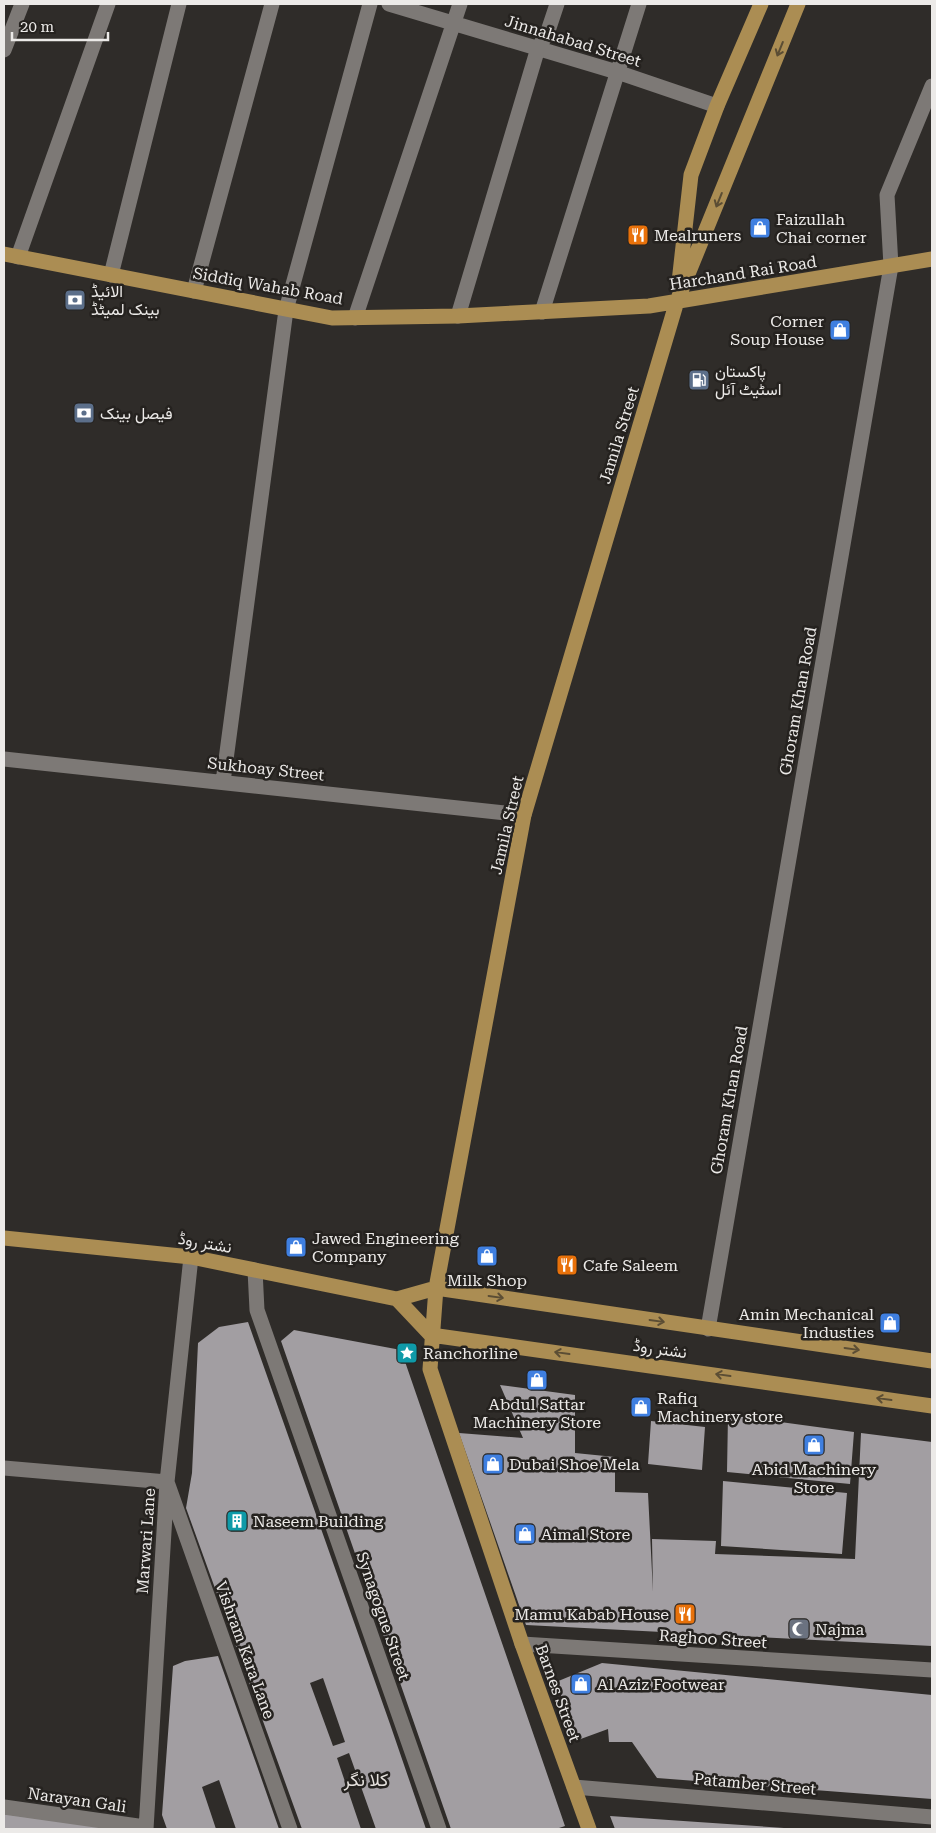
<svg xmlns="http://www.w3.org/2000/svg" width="936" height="1833" viewBox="0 0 936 1833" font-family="'Roboto Serif',Vazirmatn,serif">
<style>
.building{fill:#a29ea2;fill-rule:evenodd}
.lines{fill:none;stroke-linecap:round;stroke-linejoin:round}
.minor{stroke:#7d7976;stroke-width:15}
.major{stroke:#ab8d53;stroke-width:15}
.oneway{stroke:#5b4d34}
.labels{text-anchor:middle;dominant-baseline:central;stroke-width:5;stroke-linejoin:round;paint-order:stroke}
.street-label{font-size:16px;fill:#eceae8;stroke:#25221f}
.poi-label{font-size:16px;fill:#eceae8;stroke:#25221f;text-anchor:start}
.neighbourhood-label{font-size:18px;fill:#e5e1dd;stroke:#25221f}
</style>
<rect width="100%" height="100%" fill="#2f2c29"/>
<path class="building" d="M248,1322L390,1724L426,1829H376L349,1753L337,1758L361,1829H302L186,1508L192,1473L198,1343L219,1327ZM323,1678L345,1742L333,1746L310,1683Z
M294,1330L401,1350L565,1826L556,1829H451L281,1341Z
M500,1385L575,1395V1453L615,1457V1492L648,1493L653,1592L652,1539L716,1541L715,1554L855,1559L861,1433L932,1442V1646L526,1625L459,1433L523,1438Z
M728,1415L854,1432L850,1484L727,1472Z
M651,1421L705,1427L702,1470L648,1464Z
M723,1481L847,1493L842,1554L721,1546Z
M218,1656L257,1766L279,1829H236L219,1780L202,1787L216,1829H167L162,1815L173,1666L185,1661Z
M602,1663L932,1695V1799L657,1778L632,1742H609L608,1729L578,1740L556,1682Z
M4,1814L100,1827V1829H4Z
M610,1816L784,1828L783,1829H615Z"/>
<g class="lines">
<path class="minor" d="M389,4L617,72L717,106
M4,50L22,4
M18,257L108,4
M111,275L179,4
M194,291L272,4
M542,312L639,4
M458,316L538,48L547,34L557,4
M355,318L460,4
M4,759L524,815
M223,782L286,310L370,4
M255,1270L257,1310L439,1829
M708,1329L891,266L887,195L932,86
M4,1468L167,1482L290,1829
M522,1644L932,1670
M574,1787L932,1817
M4,1807L145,1827
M146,1829L167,1482L191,1257"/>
<path class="major" d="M4,254L332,318L458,316L649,306L932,259
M679,282L691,175L717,106L761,4
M4,1238L191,1257L397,1299L436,1288L932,1361
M397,1299L431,1335L932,1406
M589,1829L522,1644L430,1369L436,1288L524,815L677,301L798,4"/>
</g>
<defs><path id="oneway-shaft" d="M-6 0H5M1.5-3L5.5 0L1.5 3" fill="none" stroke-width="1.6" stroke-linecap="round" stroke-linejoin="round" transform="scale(1.25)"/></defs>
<g class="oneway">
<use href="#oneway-shaft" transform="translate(780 49) rotate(112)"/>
<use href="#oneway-shaft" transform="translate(719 200) rotate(112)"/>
<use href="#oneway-shaft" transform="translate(496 1297) rotate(8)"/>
<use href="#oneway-shaft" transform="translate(657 1321) rotate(8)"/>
<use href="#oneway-shaft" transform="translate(852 1349) rotate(8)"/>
<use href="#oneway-shaft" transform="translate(562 1353) rotate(-172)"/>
<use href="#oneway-shaft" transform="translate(723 1375) rotate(-172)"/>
<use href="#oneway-shaft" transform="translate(884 1399) rotate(-172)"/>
</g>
<defs>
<g id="shop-square" transform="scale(1.125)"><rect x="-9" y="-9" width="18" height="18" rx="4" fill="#3f7fe0" stroke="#25221f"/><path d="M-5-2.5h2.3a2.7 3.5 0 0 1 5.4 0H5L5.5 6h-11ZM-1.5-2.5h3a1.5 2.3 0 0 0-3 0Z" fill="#fff"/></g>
<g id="restaurant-square" transform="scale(1.125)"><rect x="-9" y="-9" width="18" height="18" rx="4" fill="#e8710a" stroke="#25221f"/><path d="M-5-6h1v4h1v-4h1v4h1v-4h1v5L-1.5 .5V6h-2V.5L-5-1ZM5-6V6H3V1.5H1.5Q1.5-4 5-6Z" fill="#fff"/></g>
<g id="bank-square" transform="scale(1.125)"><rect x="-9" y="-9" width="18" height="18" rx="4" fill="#5c6f8a" stroke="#25221f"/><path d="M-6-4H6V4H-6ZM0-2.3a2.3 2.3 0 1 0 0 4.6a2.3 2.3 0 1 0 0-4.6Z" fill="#fff"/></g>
<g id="fuel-square" transform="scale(1.125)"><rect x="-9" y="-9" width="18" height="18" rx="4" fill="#5c6f8a" stroke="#25221f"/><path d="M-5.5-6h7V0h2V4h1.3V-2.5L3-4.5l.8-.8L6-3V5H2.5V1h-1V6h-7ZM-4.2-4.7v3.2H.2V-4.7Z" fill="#fff"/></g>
<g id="sight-square" transform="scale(1.125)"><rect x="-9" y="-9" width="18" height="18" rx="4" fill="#0f9aa8" stroke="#25221f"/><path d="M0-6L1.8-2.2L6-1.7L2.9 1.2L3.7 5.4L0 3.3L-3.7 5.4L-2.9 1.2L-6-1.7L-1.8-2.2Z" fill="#fff"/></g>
<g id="building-square" transform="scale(1.125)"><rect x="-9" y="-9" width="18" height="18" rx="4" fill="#0f9aa8" stroke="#25221f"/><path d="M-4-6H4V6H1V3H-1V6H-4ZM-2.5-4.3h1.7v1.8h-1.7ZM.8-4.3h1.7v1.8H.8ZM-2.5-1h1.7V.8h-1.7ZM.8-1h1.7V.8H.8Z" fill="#fff"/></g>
<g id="mosque-square" transform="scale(1.125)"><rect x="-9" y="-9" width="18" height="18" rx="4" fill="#6b7280" stroke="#25221f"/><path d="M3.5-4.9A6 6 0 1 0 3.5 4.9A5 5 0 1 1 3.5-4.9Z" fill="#fff"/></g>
</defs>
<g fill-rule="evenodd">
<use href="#shop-square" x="760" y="228"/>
<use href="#restaurant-square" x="638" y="235"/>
<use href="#bank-square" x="75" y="300"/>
<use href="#shop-square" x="840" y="330"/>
<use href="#fuel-square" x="699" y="380"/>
<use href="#bank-square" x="84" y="413"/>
<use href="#shop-square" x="296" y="1247"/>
<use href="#shop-square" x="487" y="1256"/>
<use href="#restaurant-square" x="567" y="1265"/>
<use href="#shop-square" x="890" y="1323"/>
<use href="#sight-square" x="407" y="1353"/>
<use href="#shop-square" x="537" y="1380"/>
<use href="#shop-square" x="641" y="1407"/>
<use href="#shop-square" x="814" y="1445"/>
<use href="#shop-square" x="493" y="1464"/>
<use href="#building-square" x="237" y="1521"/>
<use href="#shop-square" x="525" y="1534"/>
<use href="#restaurant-square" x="685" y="1614"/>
<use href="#mosque-square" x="799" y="1629"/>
<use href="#shop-square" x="581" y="1684"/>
</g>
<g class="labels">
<g class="street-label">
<text transform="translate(573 41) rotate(17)">Jinnahabad Street</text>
<text transform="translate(743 273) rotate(-9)">Harchand Rai Road</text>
<text transform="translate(268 286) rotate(10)">Siddiq Wahab Road</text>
<text transform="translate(619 435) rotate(-73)">Jamila Street</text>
<text transform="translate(798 701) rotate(-80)">Ghoram Khan Road</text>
<text transform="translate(266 769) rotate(6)">Sukhoay Street</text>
<text transform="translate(507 825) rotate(-77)">Jamila Street</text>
<text transform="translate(729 1100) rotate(-80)">Ghoram Khan Road</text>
<text transform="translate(205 1243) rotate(10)">نشتر روڈ</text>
<text transform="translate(660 1349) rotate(8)">نشتر روڈ</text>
<text transform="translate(146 1541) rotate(-86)">Marwari Lane</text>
<text transform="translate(383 1616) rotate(71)">Synagogue Street</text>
<text transform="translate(713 1639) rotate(4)">Raghoo Street</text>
<text transform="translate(245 1650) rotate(70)">Vishram Kara Lane</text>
<text transform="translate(558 1693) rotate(70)">Barnes Street</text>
<text transform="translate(755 1784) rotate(5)">Patamber Street</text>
<text transform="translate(77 1800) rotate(8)">Narayan Gali</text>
</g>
<g class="poi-label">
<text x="776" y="219">Faizullah<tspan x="776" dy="18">Chai corner</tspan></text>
<text x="654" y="235">Mealruners</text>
<text x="91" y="291">الائیڈ<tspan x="91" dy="18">بینک لمیٹڈ</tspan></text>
<text x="824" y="321" text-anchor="end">Corner<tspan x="824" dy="18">Soup House</tspan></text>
<text x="715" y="371">پاکستان<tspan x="715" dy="18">اسٹیٹ آئل</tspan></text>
<text x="100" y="413">فیصل بینک</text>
<text x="312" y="1238">Jawed Engineering<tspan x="312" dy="18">Company</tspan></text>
<text x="583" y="1265">Cafe Saleem</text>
<text x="487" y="1280" text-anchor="middle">Milk Shop</text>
<text x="874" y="1314" text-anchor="end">Amin Mechanical<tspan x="874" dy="18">Industies</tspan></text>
<text x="423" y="1353">Ranchorline</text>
<text x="657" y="1398">Rafiq<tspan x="657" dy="18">Machinery store</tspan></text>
<text x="537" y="1404" text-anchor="middle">Abdul Sattar<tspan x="537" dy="18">Machinery Store</tspan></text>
<text x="509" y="1464">Dubai Shoe Mela</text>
<text x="814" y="1469" text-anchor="middle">Abid Machinery<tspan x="814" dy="18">Store</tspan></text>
<text x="253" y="1521">Naseem Building</text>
<text x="541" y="1534">Aimal Store</text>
<text x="669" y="1614" text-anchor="end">Mamu Kabab House</text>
<text x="815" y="1629">Najma</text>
<text x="597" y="1684">Al Aziz Footwear</text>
</g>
<g class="neighbourhood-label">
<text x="366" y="1779">کلا نگر</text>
</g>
</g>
<rect width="936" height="1833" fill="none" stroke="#eceae8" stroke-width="10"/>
<path d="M12 32v8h96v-8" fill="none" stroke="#eceae8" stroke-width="2.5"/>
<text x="20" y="32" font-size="15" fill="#eceae8" stroke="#25221f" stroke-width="4" paint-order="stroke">20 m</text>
</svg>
